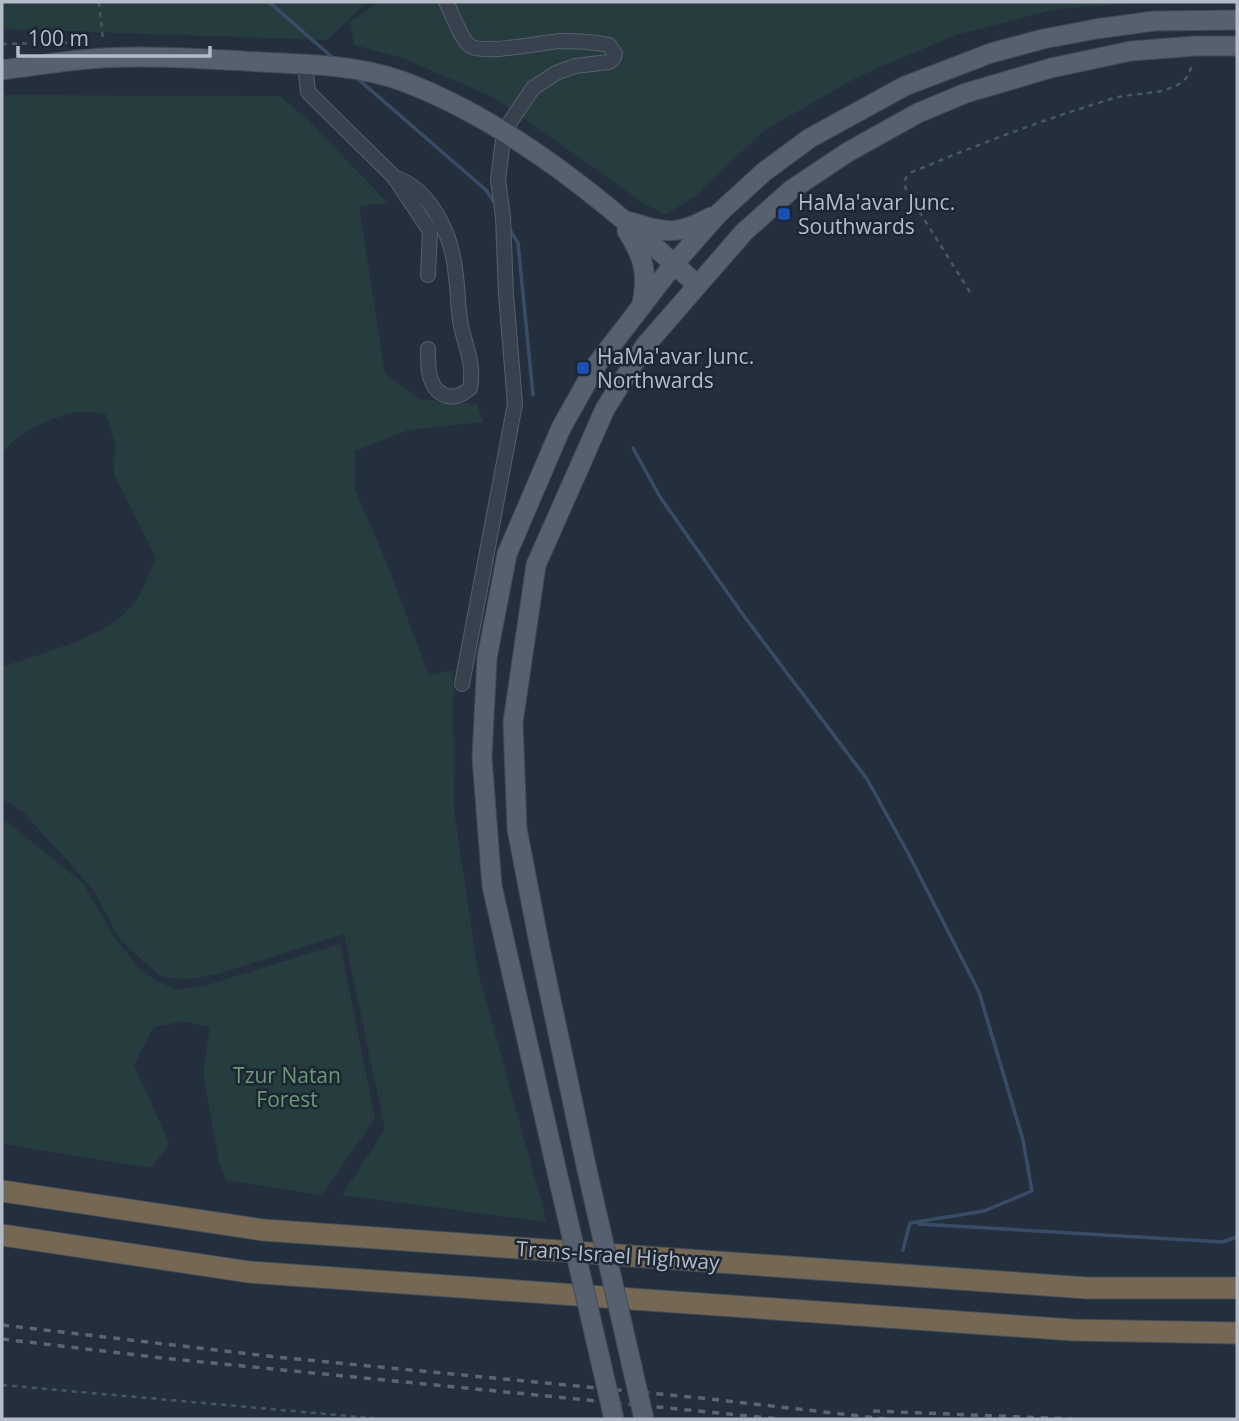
<svg xmlns="http://www.w3.org/2000/svg" width="1239" height="1421" viewBox="0 0 1239 1421" font-family="'Open Sans',sans-serif">
<style>
.green{fill:#263c3f}
.lines{fill:none;stroke-linecap:round;stroke-linejoin:round}
.stream{stroke:#394c67;stroke-width:3.5}
.minor-casing{stroke:#565f6c;stroke-width:16}
.major-casing{stroke:#414a57;stroke-width:21}
.highway-casing{stroke:#434c59;stroke-width:23}
.path{stroke:#44595c;stroke-width:2.5;stroke-dasharray:5 5;stroke-linecap:butt}
.minor{stroke:#38414e;stroke-width:14}
.major{stroke:#56606e;stroke-width:19}
.highway{stroke:#746855;stroke-width:21}
.rail{stroke:#5a6575;stroke-width:3.5;stroke-dasharray:7 7;stroke-linecap:butt}
.major-bridge-casing{stroke:#414a57;stroke-width:21;stroke-linecap:butt}
.major-bridge{stroke:#56606e;stroke-width:19}
.transit-dot{fill:#1a4fb4;stroke:#1d2633;stroke-width:2.5}
.labels{text-anchor:middle;dominant-baseline:central;stroke-width:5;stroke-linejoin:round;paint-order:stroke}
.poi-label{font-size:21px;fill:#b4bcc9;stroke:#1d2633;text-anchor:start}
.park-label{font-size:21px;fill:#6b9a76;stroke:#1d2633}
.street-label{font-size:21px;fill:#b4bcc9;stroke:#1d2633}
</style>
<rect width="100%" height="100%" fill="#242f3e"/>
<path class="green" d="M2,2H367L327,40L2,29Z
M379,2H1149L1056,9L956,35L857,77L762,132L698,194L666,215L643,203L495,98L402,58L354,45L350,22Z
M2,95L280,96L308,120L388,203L359,206L385,374L420,399L477,404L483,422L408,430L355,451V490L386,561L429,676L453,670L454,810L478,972L547,1222L342,1195L385,1130L344,934L218,974L185,980L160,976L120,940L94,891L65,858L23,812L2,799V667C41,653 103,639 131,607C142,595 149,573 156,558L114,474L115,444L106,414C97,413 87,411 78,412C52,417 17,431 2,454Z
M2,818L83,883L115,938L137,966L157,982L177,989L204,986L340,944L375,1118L322,1195L226,1180L219,1162L203,1074L210,1027L182,1021L153,1028L134,1065L169,1143L152,1168L2,1144Z"/>
<g class="lines">
<path class="stream" d="M269,2L333,58
M358,79L486,190L496,205
M508,227L518,243L533,395
M633,448L660,497L744,616L867,779L908,853L979,992L1023,1140L1032,1191L984,1211L910,1223L903,1250
M919,1224L1223,1242L1237,1237"/>
<g class="minor-casing">
<path id="minor" d="M446,2C452,13 460,37 469,45C481,56 543,42 561,41C576,41 594,42 609,45L615,54L613,59L609,62L575,66L556,73L533,88L504,131L498,180L503,217L506,294L515,404L462,684
M305,64L308,92L394,177L430,231L428,275
M394,177C433,190 453,238 456,277C458,291 458,306 460,320C464,345 475,362 470,388C452,405 433,395 429,372C428,365 428,356 428,349"/>
</g>
<g class="major-casing">
<path id="major" d="M2,70C35,66 68,60 102,58C154,55 208,59 261,62C308,64 357,65 402,81C510,121 613,207 697,285
M627,221C664,232 675,237 711,217
M627,231C644,258 648,272 642,304
M587,1170L540,948L517,829L513,722L536,565L605,409L644,347L744,232L791,190L848,152L918,113L966,93L1051,68L1131,51L1196,46H1237
M559,1181L492,886L482,758L487,658L507,554L561,428L597,364L674,264L719,213L765,171L810,138L905,86L991,53L1043,39L1096,29L1154,21L1237,20"/>
</g>
<g class="highway-casing">
<path id="highway" d="M2,1191L263,1230L1087,1288H1237
M2,1235L249,1272L1073,1330L1237,1333"/>
</g>
<path class="path" d="M99,2L103,41
M2,44L89,42
M970,292L907,192C904,183 903,180 910,173C976,145 1042,120 1111,99C1132,92 1159,96 1179,84C1187,80 1190,71 1193,63
M2,1385L382,1419"/>
<use href="#minor" class="minor"/>
<use href="#major" class="major"/>
<use href="#highway" class="highway"/>
<path class="rail" d="M2,1325L276,1357L701,1398L886,1419
M2,1339L162,1358L779,1419
M873,1411L1072,1419"/>
<g class="major-bridge-casing">
<path id="major-bridge" d="M587,1170L644,1419
M559,1181L614,1419"/>
</g>
<use href="#major-bridge" class="major-bridge"/>
</g>
<g class="transit-dot">
<rect x="777" y="207" width="14" height="14" rx="3.5"/>
<rect x="576" y="361" width="14" height="14" rx="3.5"/>
</g>
<g class="labels">
<g class="poi-label">
<text x="798" y="202">HaMa'avar Junc.<tspan x="798" dy="24">Southwards</tspan></text>
<text x="597" y="356">HaMa'avar Junc.<tspan x="597" dy="24">Northwards</tspan></text>
</g>
<g class="park-label">
<text x="287" y="1075">Tzur Natan<tspan x="287" dy="24">Forest</tspan></text>
</g>
<g class="street-label">
<text transform="translate(618 1255) rotate(4)">Trans-Israel Highway</text>
</g>
</g>
<rect width="1239" height="1421" fill="none" stroke="#b4bcc9" stroke-width="7"/>
<path d="M18 46v10h192v-10" fill="none" stroke="#b4bcc9" stroke-width="3.5"/>
<text x="28" y="46" font-size="21" fill="#b4bcc9" stroke="#1d2633" stroke-width="5" paint-order="stroke">100 m</text>
</svg>
